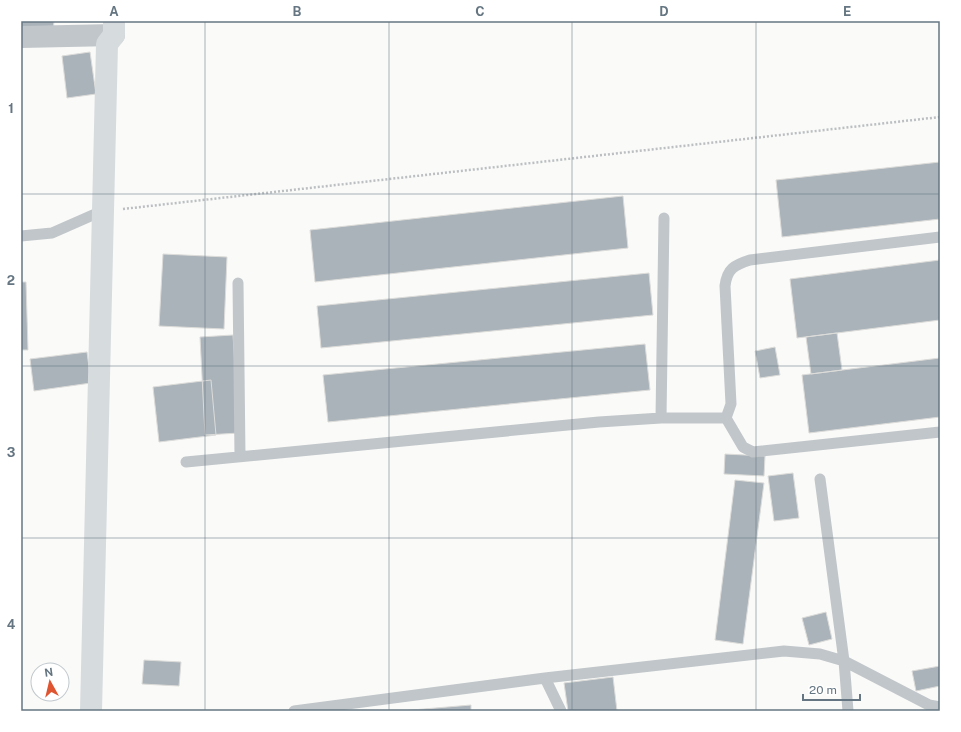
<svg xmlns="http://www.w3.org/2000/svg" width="961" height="732" viewBox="0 0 961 732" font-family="'Public Sans',sans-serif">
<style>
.building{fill:#aab3b9;stroke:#dcdcda}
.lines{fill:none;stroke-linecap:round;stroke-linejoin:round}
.path{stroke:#bbbfc2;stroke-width:2.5;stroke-dasharray:2 2;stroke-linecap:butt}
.service{stroke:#c1c6ca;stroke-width:11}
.minor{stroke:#c1c6ca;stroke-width:22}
.primary{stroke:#d6dbde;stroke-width:22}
.grid{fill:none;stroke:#657682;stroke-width:1;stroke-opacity:0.55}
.neatline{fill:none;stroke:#657682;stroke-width:1.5}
.grid-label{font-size:13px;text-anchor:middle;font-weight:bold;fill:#657682}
</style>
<rect width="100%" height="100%" fill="#fafaf8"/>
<path class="building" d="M21,21H54L53,32H21Z
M90,52L96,94L67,98L62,56Z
M940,162V219L782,237L776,180Z
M623,196L628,248L315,282L310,230Z
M163,254L227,257L224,329L159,326Z
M940,260V320L797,338L790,279Z
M649,273L653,315L321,348L317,306Z
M21,282H26L28,350H21Z
M837,333L842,370L811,374L806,337Z
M233,335L239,433L205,435L200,337Z
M645,344L650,390L328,422L323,375Z
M775,347L780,375L760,378L755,351Z
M87,352L91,383L34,391L30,359Z
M940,358V417L809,433L802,375Z
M211,380L216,435L159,442L153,387Z
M725,454L765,456L764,476L724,474Z
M793,473L799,518L774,521L768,476Z
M735,480L764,483L743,644L715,640Z
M826,612L832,639L809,645L802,618Z
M144,660L181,662L179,686L142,684Z
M940,666V686L916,691L912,671Z
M613,677L617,711H568L564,683Z
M471,705V711H400Z"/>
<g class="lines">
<path class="path" d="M123,209L940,117"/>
<path class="service" d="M21,236L52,233L102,211
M238,283L240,456
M661,418L664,218
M726,418L731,404L725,286C727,269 734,265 750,260L940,237
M186,462L599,422L661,418H726L743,447L753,452L940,432
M820,479L844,661L848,711
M545,678L561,711
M294,711L545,678L784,651L820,654L844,661L929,705L940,707"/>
<path class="minor" d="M21,37L114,35"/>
<path class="primary" d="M91,711L107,44L114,35V21"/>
</g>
<path class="grid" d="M205,21V711M389,21V711M572,21V711M756,21V711M21,194H940M21,366H940M21,538H940"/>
<rect width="961" height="732" fill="none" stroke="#ffffff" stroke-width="44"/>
<g transform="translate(50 682) rotate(352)"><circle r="19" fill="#ffffff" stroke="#c1c8cd"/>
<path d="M0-3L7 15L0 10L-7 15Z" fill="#e05531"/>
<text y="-6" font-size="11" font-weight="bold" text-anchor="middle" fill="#657682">N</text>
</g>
<path d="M803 694v6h57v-6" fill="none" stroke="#657682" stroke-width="2"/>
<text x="809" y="694" font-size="12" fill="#657682" stroke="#ffffff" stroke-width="3" paint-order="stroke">20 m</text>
<rect x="22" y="22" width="917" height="688" class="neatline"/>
<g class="grid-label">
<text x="114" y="16">A</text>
<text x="297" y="16">B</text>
<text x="480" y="16">C</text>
<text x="664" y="16">D</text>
<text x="847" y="16">E</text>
<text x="11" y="113">1</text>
<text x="11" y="285">2</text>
<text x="11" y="457">3</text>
<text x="11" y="629">4</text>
</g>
</svg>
